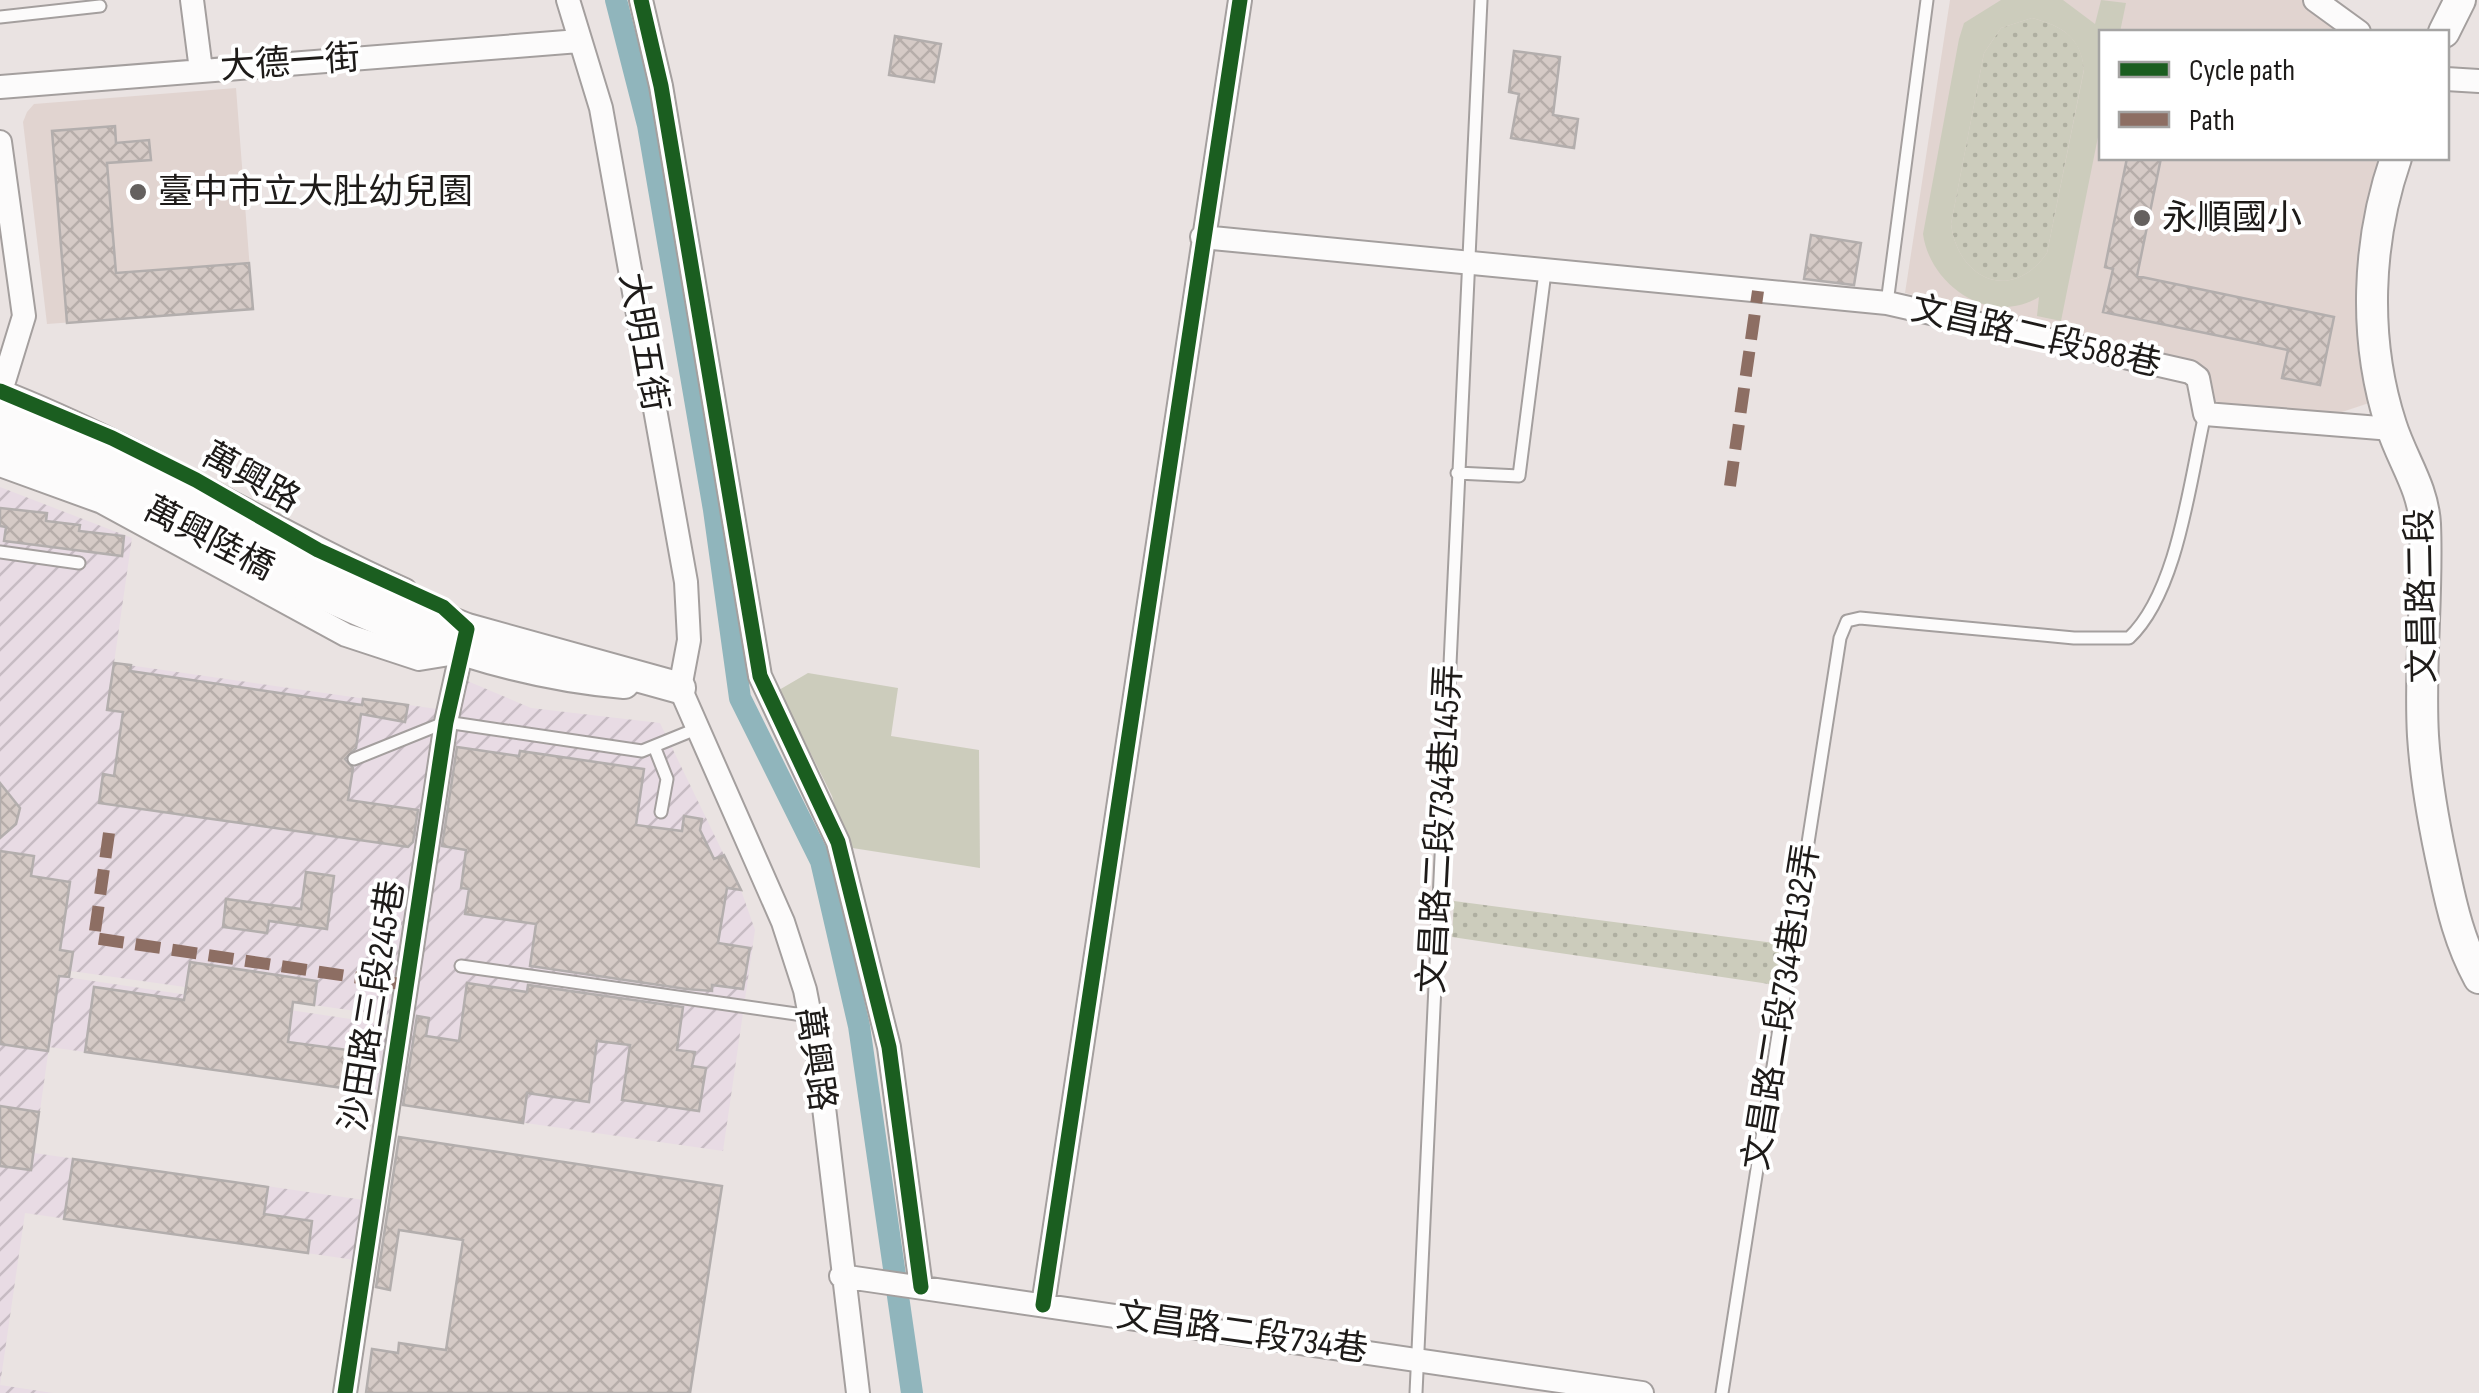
<svg xmlns="http://www.w3.org/2000/svg" width="2479" height="1393" viewBox="0 0 2479 1393" font-family="'Sofia Sans Condensed','Noto Sans TC',sans-serif">
<style>
.industrial{fill:url(#industrial-furrows)}
.built{fill:#e1d4d0}
.grass{fill:url(#grass-dots)}
.garden{fill:#ccccbc;fill-rule:evenodd}
.lines{fill:none;stroke-linecap:round;stroke-linejoin:round}
.canal{stroke:#90b5bc;stroke-width:22}
.building{fill:url(#building-cross-hatch);stroke:#b3aead;stroke-width:2.5}
.service-casing{stroke:#a49f9e;stroke-width:15}
.minor-casing{stroke:#a49f9e;stroke-width:26}
.tertiary-casing{stroke:#a49f9e;stroke-width:34}
.service{stroke:#fcfbfb;stroke-width:11}
.minor{stroke:#fcfbfb;stroke-width:22}
.tertiary{stroke:#fcfbfb;stroke-width:30}
.quiet{stroke:#8d6e63;stroke-width:12;stroke-dasharray:25 12;stroke-linecap:butt}
.cycleway-casing{stroke:#fff;stroke-width:21}
.cycleway{stroke:#1b5e20;stroke-width:15}
.poi-dot{fill:#65615f;stroke:#fff;stroke-width:4}
.labels{text-anchor:middle;dominant-baseline:central;stroke-width:8;stroke-linejoin:round;paint-order:stroke}
.street-label{font-size:35px;fill:#1e1b19;stroke:#fff}
.poi-label{font-size:35px;fill:#1e1b19;stroke:#fff;text-anchor:start}
</style>
<defs>
<pattern id="industrial-furrows" width="10" height="10" patternUnits="userSpaceOnUse" patternTransform="scale(2.5)"><rect width="10" height="10" fill="#e8dbe4"/><path d="M-1 1l2-2M0 10L10 0M9 11l2-2" fill="none" stroke="#c7bbc3"/></pattern>
<pattern id="grass-dots" width="8" height="8" patternUnits="userSpaceOnUse" patternTransform="scale(2.5)"><rect width="8" height="8" fill="#ccccbc"/><path d="M2 2h.1M6 6h.1" fill="none" stroke="#afafa1" stroke-width="1.8" stroke-linecap="round"/></pattern>
<pattern id="building-cross-hatch" width="8" height="8" patternUnits="userSpaceOnUse" patternTransform="scale(2.5)"><rect width="8" height="8" fill="#d5cac6"/><path d="M0 0l8 8M0 8l8-8" fill="none" stroke="#b6adaa"/></pattern>
</defs>
<rect width="100%" height="100%" fill="#eae3e2"/>
<path class="industrial" d="M0,487L132,538L114,663L437,709L392,1016L71,971L69,977L59,976L391,1025L382,1093L49,1047L34,1153L364,1200L355,1260L25,1213L0,1385L53,1393H0Z
M465,680L531,708L660,723L741,890L755,930L723,1151L400,1105Z"/>
<path class="built" d="M1950,0H2306L2349,32H2102V158H2384L2369,403L2333,415L2215,403L2202,365L1905,293Z
M236,88L253,309L47,324L23,122L27,112L34,104Z"/>
<path class="grass" d="M2032,18C2062,26 2081,37 2084,69L2047,253C2011,304 1958,279 1951,224L1984,53L2001,28Z
M1454,901L1782,944L1776,985L1452,937Z"/>
<path class="garden" d="M2001,0H2063L2095,24L2101,0L2126,3L2120,32H2102L2101,122L2061,321L2037,316L2039,297C1989,327 1930,285 1923,234L1959,39L1964,23ZM2032,18C2062,26 2081,37 2084,70L2047,253C2011,304 1958,279 1951,224L1984,53L2001,28Z
M808,673L898,688L891,736L979,750L980,868L846,847L832,796L779,690Z"/>
<g class="lines">
<path class="canal" d="M616,0L648,125L714,510L740,698L821,861L859,1026L912,1393"/>
</g>
<path class="building" d="M895,36L941,44L934,82L889,75Z
M1514,51L1560,57L1553,115L1578,119L1574,148L1511,138L1519,94L1509,92Z
M115,126L116,143L149,140L151,160L107,163L116,273L249,263L253,309L67,323L52,131Z
M2127,158H2161L2137,276L2334,317L2320,385L2282,378L2288,350L2103,312L2113,269L2105,267Z
M1811,235L1861,243L1854,285L1804,279Z
M0,508L47,513L46,521L80,525L79,531L124,536L122,556L4,541L6,527L0,526Z
M114,663L131,665L130,671L362,705L363,699L408,705L405,722L361,714L356,748L345,759L353,768L348,800L418,810L413,842L408,847L99,803L103,774L114,776L123,712L107,710Z
M457,747L519,756L520,751L644,769L636,825L682,831L684,816L702,819L700,830L714,859L724,855L741,890L727,888L718,943L750,948L743,989L712,985V991L686,989L530,966L536,924L465,914L469,889L461,888L466,850L442,846Z
M0,783L20,808L16,824L0,838Z
M0,851L34,856L31,876L70,882L60,950L73,952L69,977L59,976L48,1051L0,1044Z
M306,872L334,876L327,929L269,921L267,933L223,927L226,899L301,909Z
M190,962L317,981L314,1005L293,1002L288,1042L348,1050L343,1088L85,1052L94,987L184,1000Z
M467,983L527,992L528,985L683,1007L677,1050L695,1052L692,1066L706,1068L699,1111L622,1100L630,1045L597,1041L589,1102L527,1093L523,1123L403,1105L417,1016L429,1018L426,1036L459,1041Z
M0,1106L39,1112L31,1170L0,1166Z
M399,1137L722,1186L690,1393H366L372,1349L398,1353L399,1343L446,1350L463,1240L399,1230L390,1290L376,1287Z
M73,1159L268,1187L264,1214L312,1221L308,1253L64,1219Z"/>
<g class="lines">
<g class="service-casing">
<path id="service" d="M0,17L100,6
M1887,303L1927,0
M1457,473L1519,476L1545,272
M0,552L79,563
M654,746L667,779L661,812
M354,759L446,722L642,751L696,729
M461,966L810,1016
M1416,1393L1481,0
M1722,1393L1840,638L1847,621L1860,618L2074,638H2129C2178,592 2190,479 2205,414"/>
</g>
<g class="minor-casing">
<path id="minor" d="M192,0L201,70
M568,0L601,108L686,582L689,640L680,688L783,922L805,990L818,1057L858,1393
M641,0L661,86L760,676L838,842L889,1047L921,1287
M2315,0L2359,32
M2446,79L2479,81
M0,87L579,41
M0,142L24,316L1,391
M1202,237L1887,303L2190,372L2198,378L2205,414L2392,429
M0,391C141,446 267,528 405,590
M0,465L102,502L346,635L419,659L462,652
M841,1276L1642,1393
M1043,1305L1240,0
M345,1393L446,722L465,636"/>
</g>
<g class="tertiary-casing">
<path id="tertiary" d="M2444,32L2460,0
M2396,158C2367,242 2363,339 2391,425C2402,460 2423,487 2425,524C2428,595 2419,666 2423,736C2426,782 2434,826 2444,871C2452,909 2460,943 2479,978
M0,417L26,424L177,491L321,571L467,629L680,688
M0,446C79,466 151,508 223,545C351,611 478,671 624,683"/>
</g>
<use href="#service" class="service"/>
<use href="#minor" class="minor"/>
<use href="#tertiary" class="tertiary"/>
<path class="quiet" d="M1730,486L1758,291
M109,833L94,938L407,985"/>
<g class="cycleway-casing">
<path id="cycleway" d="M641,0L661,86L760,676L838,842L889,1047L921,1287
M0,391L112,438L196,480L318,550L443,607L467,629L446,722L345,1393
M1043,1305L1240,0"/>
</g>
<use href="#cycleway" class="cycleway"/>
</g>
<g class="poi-dot">
<circle cx="138" cy="192" r="10"/>
<circle cx="2142" cy="218" r="10"/>
</g>
<g class="labels">
<g class="street-label">
<text transform="translate(290 63) rotate(-4)">大德一街</text>
<text transform="translate(2036 337) rotate(13)">文昌路二段588巷</text>
<text transform="translate(643 342) rotate(80)">大明五街</text>
<text transform="translate(251 478) rotate(29)">萬興路</text>
<text transform="translate(209 539) rotate(27)">萬興陸橋</text>
<text transform="translate(2422 596) rotate(-91)">文昌路二段</text>
<text transform="translate(1441 829) rotate(-87)">文昌路二段734巷145弄</text>
<text transform="translate(373 1006) rotate(-81)">沙田路三段245巷</text>
<text transform="translate(1782 1007) rotate(-81)">文昌路二段734巷132弄</text>
<text transform="translate(815 1059) rotate(82)">萬興路</text>
<text transform="translate(1242 1333) rotate(8)">文昌路二段734巷</text>
</g>
<g class="poi-label">
<text x="158" y="192">臺中市立大肚幼兒園</text>
<text x="2162" y="218">永順國小</text>
</g>
</g>
<rect x="2099" y="30" width="350" height="130" fill="#ffffff" stroke="#a5a4a3" stroke-width="2.5"/>
<rect x="2119" y="62" width="50" height="15" fill="#1b5e20" stroke="#a5a4a3" stroke-width="2.5"/>
<text x="2189" y="80" font-size="30" fill="#1e1b19">Cycle path</text>
<rect x="2119" y="112" width="50" height="15" fill="#8d6e63" stroke="#a5a4a3" stroke-width="2.5"/>
<text x="2189" y="130" font-size="30" fill="#1e1b19">Path</text>
</svg>
